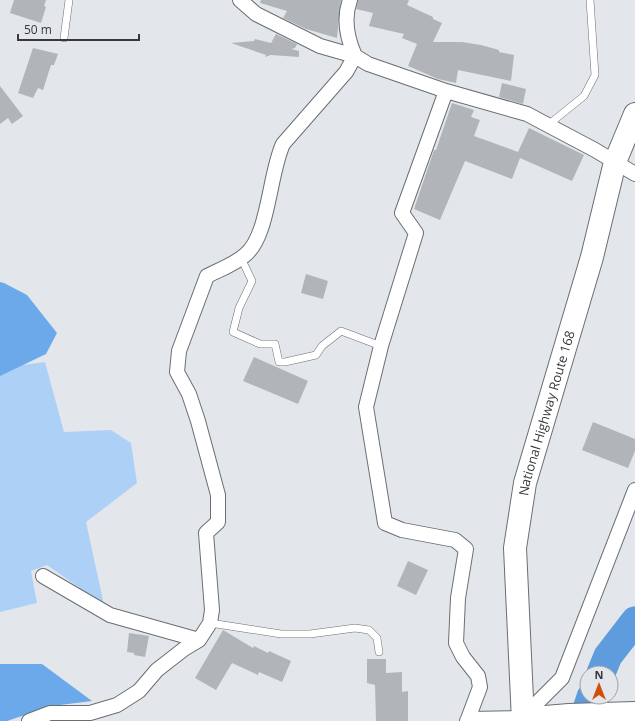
<svg xmlns="http://www.w3.org/2000/svg" width="635" height="721" viewBox="0 0 635 721" font-family="'Open Sans',sans-serif">
<style>
.green{fill:#add0f7}
.forest{fill:#6ba9eb}
.lines{fill:none;stroke-linecap:round;stroke-linejoin:round}
.river{stroke:#5f9cde;stroke-width:29}
.building{fill:#b1b5ba}
.lane-casing{stroke:#6a6e72;stroke-width:8}
.street-casing{stroke:#6a6e72;stroke-width:16}
.secondary-casing{stroke:#6a6e72;stroke-width:22}
.highway-casing{stroke:#6a6e72;stroke-width:24}
.lane{stroke:#fff;stroke-width:7}
.street{stroke:#fff;stroke-width:14}
.secondary{stroke:#fff;stroke-width:20}
.highway{stroke:#fff;stroke-width:22}
.labels{text-anchor:middle;dominant-baseline:central;stroke-width:4;stroke-linejoin:round;paint-order:stroke}
.street-label{font-size:13px;fill:#36383a;stroke:#e3e7ec}
</style>
<rect width="100%" height="100%" fill="#e3e7ec"/>
<path class="green" d="M45,362L64,432L111,430L131,443L137,483L86,522L104,605L47,565L31,571L37,603L0,612V368Z"/>
<path class="forest" d="M0,282L4,283L27,295L57,333L46,354L0,376Z
M0,664H42L92,701L52,706L7,721H0Z"/>
<g class="lines">
<path class="river" d="M601,673L608,656L635,621
M583,721L591,697"/>
</g>
<path class="building" d="M14,0H46L44,6L46,7L41,23L10,13Z
M261,0H341L337,38L306,29L283,18L287,11L260,3Z
M358,0H409L407,5L433,17V19L442,23L433,42H462L481,45L499,50V52L514,55L511,81L458,70L456,83L438,79L408,66L417,44L402,38L404,34L369,26L373,13L356,9Z
M276,34L297,44L295,48L291,49L299,51V57L271,55L265,57L266,55L231,43L254,41L255,39L271,43Z
M33,48L58,54L54,65H51L43,90L38,88L33,98L18,93Z
M502,83L526,89L523,104L499,97Z
M0,86L23,116L12,124L8,118L0,124Z
M452,103L474,110L471,117L480,120L474,136L518,152L529,128L584,155L572,181L520,158L512,179L465,161L440,220L414,209L434,150H436Z
M306,274L328,281L323,299L301,293Z
M254,357L308,381L298,404L243,381Z
M593,422L635,439V451L628,468L582,450Z
M408,561L428,570L416,595L397,586Z
M223,630L253,648L254,646L268,653L269,651L291,661L282,682L259,672L258,675L232,663L216,690L195,678Z
M129,633L149,636L145,657L134,655V653L127,652Z
M367,659H386V673L402,672V692L408,691V721H376L375,685L367,683Z"/>
<g class="lines">
<g class="lane-casing">
<path id="lane" d="M64,38L69,0
M548,125L584,96L595,75L590,0
M241,258L252,281L239,308L233,332L260,344H275L279,362H285L316,355L322,346L341,331L381,346
M210,623L281,634H310L355,628L369,630L377,638L379,652"/>
</g>
<g class="street-casing">
<path id="street" d="M240,0L256,14L320,46L355,56L368,64L446,91L527,114L595,150L635,174
M350,0C343,19 347,38 355,56
M446,91L402,213L416,233L381,346L366,407L385,523L402,530L455,540L466,549L458,598L456,643L463,657L478,676L480,687L468,719
M43,576L110,615L199,640
M29,721L50,713H90L117,705L139,691L157,670L184,649L199,640L210,623L212,610L206,533L218,522V495L198,421L189,394L177,372L179,351L207,276C219,270 235,264 245,255C269,236 269,174 283,144L346,72L355,56
M467,721L468,719L522,718L562,678L635,490"/>
</g>
<g class="secondary-casing">
<path id="secondary" d="M522,718L569,714L635,712"/>
</g>
<g class="highway-casing">
<g id="highway">
<path id="s1" d="M523,721L515,548L525,483L592,257L615,162L635,114"/>
</g>
</g>
<use href="#lane" class="lane"/>
<use href="#street" class="street"/>
<use href="#secondary" class="secondary"/>
<use href="#highway" class="highway"/>
</g>
<g class="labels">
<g class="street-label">
<text stroke="none"><textPath href="#s1" startOffset="312">National Highway Route 168</textPath></text>
</g>
</g>
<g transform="translate(599 685)"><circle r="19" fill="#e3e7ec" stroke="#9ea1a5"/>
<path d="M0-3L7 15L0 10L-7 15Z" fill="#d24e06"/>
<text y="-6" font-size="11" font-weight="bold" text-anchor="middle" fill="#36383a">N</text>
</g>
<path d="M18 34v6h121v-6" fill="none" stroke="#36383a" stroke-width="2"/>
<text x="24" y="34" font-size="12" fill="#36383a" stroke="#e3e7ec" stroke-width="3" paint-order="stroke">50 m</text>
</svg>
